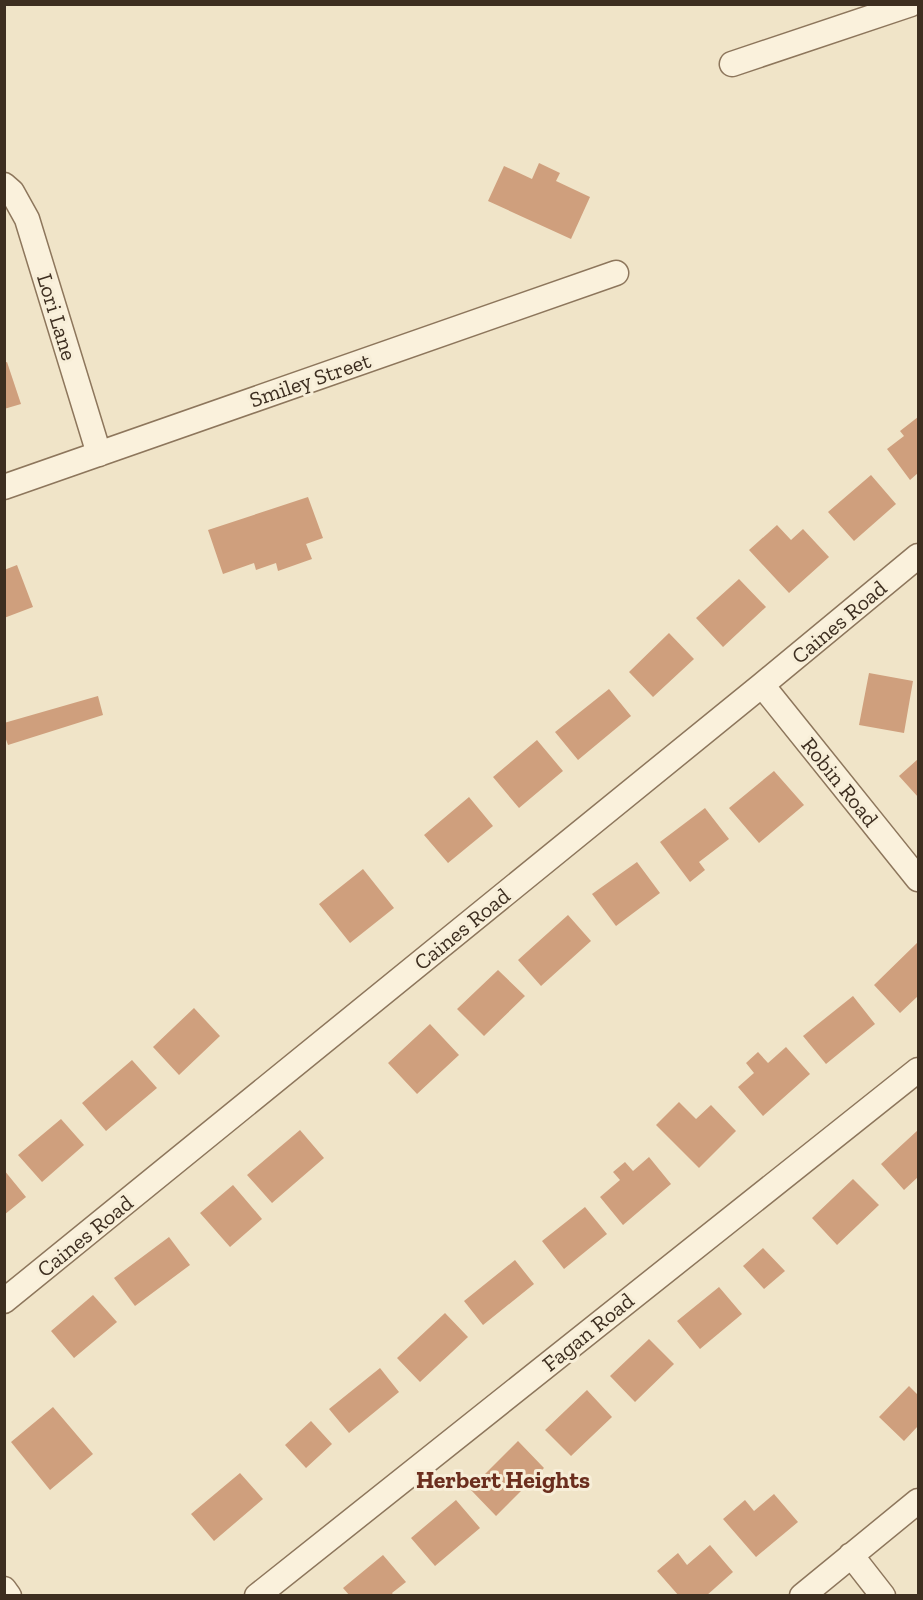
<svg xmlns="http://www.w3.org/2000/svg" width="923" height="1600" viewBox="0 0 923 1600" font-family="'Zilla Slab',serif">
<style>
.building{fill:#cf9f7d}
.lines{fill:none;stroke-linecap:round;stroke-linejoin:round}
.minor-casing{stroke:#8d765c;stroke-width:27}
.minor{stroke:#faf1dc;stroke-width:24}
.labels{text-anchor:middle;dominant-baseline:central;stroke-width:6;stroke-linejoin:round;paint-order:stroke}
.street-label{font-size:22px;fill:#3d2e20;stroke:#f7eed8}
.neighbourhood-label{font-size:24px;font-weight:bold;fill:#6b2e1e;stroke:#f7eed8}
</style>
<rect width="100%" height="100%" fill="#f0e4c8"/>
<path class="building" d="M539,163L560,173L556,181L590,197L571,239L488,201L504,166L532,179Z
M7,362L21,404L4,409V363Z
M918,417V473L910,480L887,449L904,436L900,431Z
M871,475L896,504L854,541L828,512Z
M308,497L323,538L306,544L312,559L278,571L276,563L256,570L254,563L223,574L208,530Z
M777,525L791,540L803,529L829,557L789,593L749,550Z
M17,565L33,607L4,618V570Z
M739,579L766,607L723,647L696,618Z
M669,633L694,659L653,697L629,672Z
M869,673L913,681L904,733L859,725Z
M609,689L631,716L578,760L555,732Z
M98,696L103,715L8,745L4,734V723Z
M537,740L563,771L519,808L493,777Z
M918,759V797L899,776Z
M774,771L804,805L759,843L729,808Z
M469,797L493,826L448,863L424,835Z
M705,808L729,839L699,862L705,870L690,882L660,842Z
M637,862L660,893L616,926L592,894Z
M363,869L394,908L350,943L319,904Z
M568,915L591,941L541,986L518,960Z
M918,942V996L900,1013L874,985Z
M498,970L525,996L484,1036L457,1009Z
M853,996L875,1024L826,1064L803,1036Z
M194,1008L220,1036L179,1075L153,1047Z
M430,1024L459,1055L417,1094L388,1063Z
M786,1047L810,1074L763,1116L738,1087L754,1073L746,1063L758,1052L768,1063Z
M132,1060L157,1088L106,1131L82,1103Z
M679,1102L696,1119L711,1105L736,1131L699,1168L656,1125Z
M61,1119L84,1145L42,1182L18,1155Z
M300,1130L324,1158L272,1203L247,1175Z
M918,1130V1177L904,1190L881,1164Z
M649,1157L671,1184L623,1225L600,1197L620,1180L613,1172L625,1162L633,1171Z
M4,1170L26,1197L4,1215Z
M853,1179L879,1205L837,1245L812,1218Z
M233,1185L262,1219L230,1247L200,1213Z
M585,1207L607,1234L564,1269L542,1241Z
M169,1237L190,1265L135,1306L114,1278Z
M763,1248L785,1271L764,1289L743,1266Z
M515,1260L534,1284L483,1325L464,1301Z
M719,1287L742,1314L700,1349L677,1321Z
M93,1295L117,1322L74,1358L51,1331Z
M445,1313L468,1337L420,1382L397,1358Z
M649,1339L674,1364L635,1402L610,1376Z
M380,1368L399,1392L349,1433L329,1409Z
M909,1386L918,1395V1426L904,1441L879,1417Z
M587,1390L612,1417L571,1456L545,1430Z
M53,1407L93,1454L50,1490L11,1442Z
M311,1421L332,1444L306,1468L285,1445Z
M518,1441L544,1468L496,1516L470,1489Z
M240,1473L263,1499L214,1541L191,1514Z
M774,1494L798,1522L756,1557L723,1519L745,1500L754,1511Z
M456,1500L480,1528L435,1566L411,1538Z
M710,1545L733,1572L706,1596H679L657,1571L678,1553L687,1565Z
M383,1555L406,1582L392,1593L394,1596H350L343,1588Z"/>
<g class="lines">
<g class="minor-casing">
<path id="minor" d="M732,64L911,4
M4,185L12,192L27,219L99,454
M4,487L616,273
M762,685L918,879
M4,1301L762,685L918,556
M851,1555L883,1596
M4,1589L9,1596
M257,1596L918,1070
M802,1596L918,1501"/>
</g>
<use href="#minor" class="minor"/>
</g>
<g class="labels">
<g class="street-label">
<text transform="translate(57 317) rotate(73)">Lori Lane</text>
<text transform="translate(310 380) rotate(-19)">Smiley Street</text>
<text transform="translate(839 622) rotate(-40)">Caines Road</text>
<text transform="translate(840 782) rotate(51)">Robin Road</text>
<text transform="translate(462 929) rotate(-39)">Caines Road</text>
<text transform="translate(85 1236) rotate(-39)">Caines Road</text>
<text transform="translate(588 1332) rotate(-39)">Fagan Road</text>
</g>
<g class="neighbourhood-label">
<text x="503" y="1479">Herbert Heights</text>
</g>
</g>
<rect width="923" height="1600" fill="none" stroke="#3d2e20" stroke-width="12"/>
</svg>
